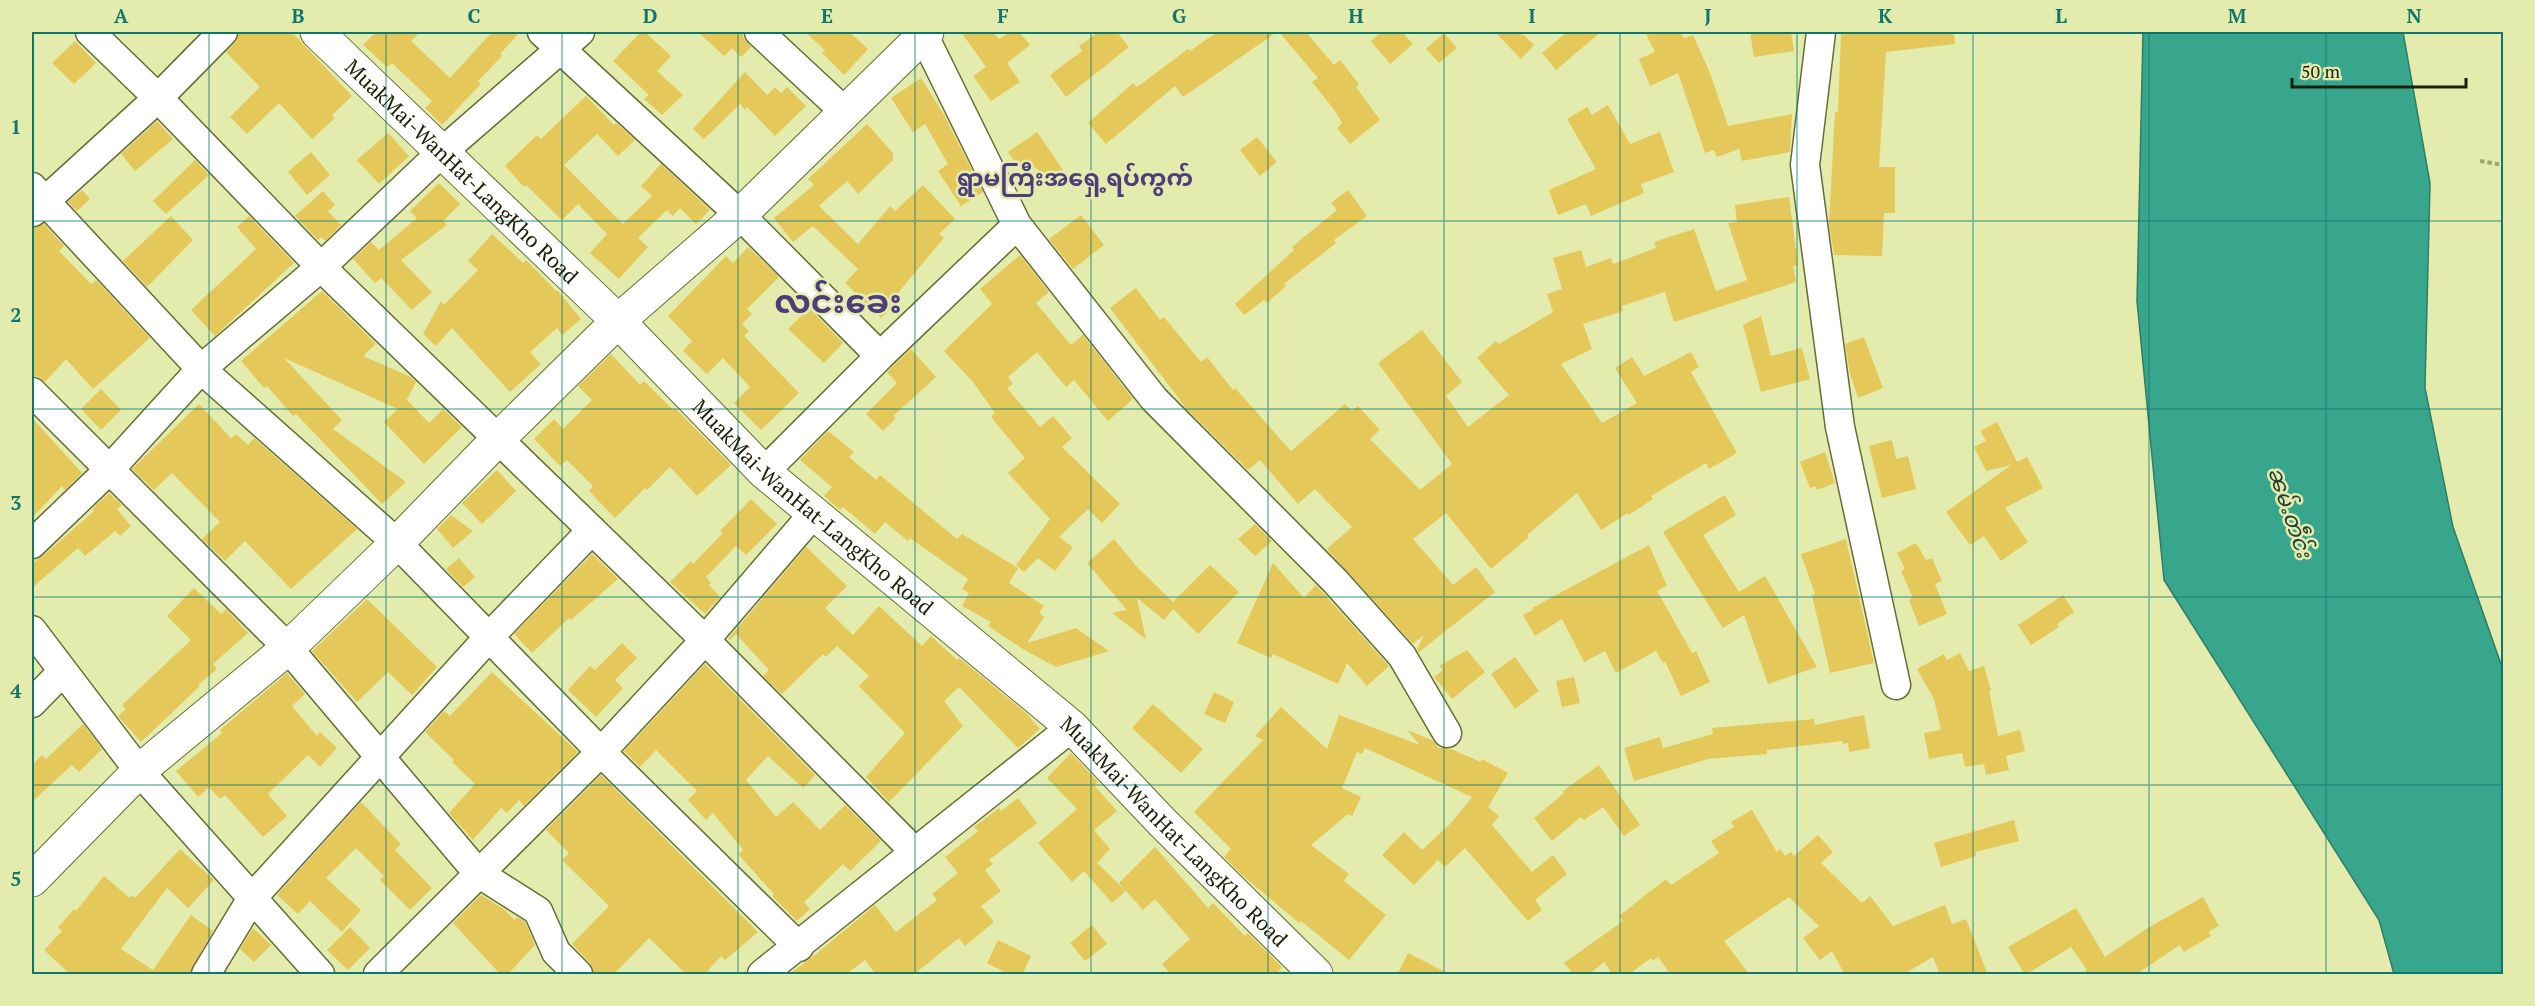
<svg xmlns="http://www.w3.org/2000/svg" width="2535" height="1006" viewBox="0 0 2535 1006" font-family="'PT Serif','Noto Sans Myanmar',serif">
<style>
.water{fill:#37a68c;stroke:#2f7e64;stroke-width:1.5}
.building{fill:#e5c85a}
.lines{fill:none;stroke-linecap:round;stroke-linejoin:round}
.street-casing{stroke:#666d32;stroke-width:31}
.secondary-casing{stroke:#666d32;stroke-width:35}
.path{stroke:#9fa674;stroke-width:4;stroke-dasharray:4.5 3;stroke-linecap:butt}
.street{stroke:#fff;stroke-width:28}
.secondary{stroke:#fff;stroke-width:33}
.grid{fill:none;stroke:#0f766e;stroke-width:1.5;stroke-opacity:0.55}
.labels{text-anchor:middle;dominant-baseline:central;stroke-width:5;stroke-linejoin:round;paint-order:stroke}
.street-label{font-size:21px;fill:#1d2007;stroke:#e3ecad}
.water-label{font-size:22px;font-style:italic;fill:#243c35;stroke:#e3ecad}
.quarter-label{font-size:24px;font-weight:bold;fill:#4e3d7b;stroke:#e3ecad}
.town-label{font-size:33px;font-weight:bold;fill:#4e3d7b;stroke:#e3ecad}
.neatline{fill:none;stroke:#0f766e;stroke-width:2}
.grid-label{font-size:20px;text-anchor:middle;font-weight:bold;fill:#0f766e}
</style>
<rect width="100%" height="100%" fill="#e3ecad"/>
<path class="water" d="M2143,32H2403L2430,183L2425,388L2453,527L2503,670V974H2394L2379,920L2164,580L2137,301Z"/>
<path class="building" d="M239,32H292L352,96L332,115L335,118L312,139L279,103L247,134L230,117L260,87L226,52L235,43Z
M376,32H420L411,41L450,78L492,32H520L500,54L502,56L478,81L481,84L442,125L425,108L432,101L392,63L387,67L363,45Z
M641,32H645L671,56L657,71L683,95L662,115L644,99L649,95L613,61Z
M698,32H743V37L751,47L741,57L732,48L724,56Z
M805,32H849L868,49L844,75L822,53L825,50Z
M961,32H993L999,39L1009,32H1019L1030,45L1007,63L1020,82L991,101L973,76L986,67Z
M1098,32H1117L1129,47L1066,97L1050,75L1082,51L1079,46Z
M1217,32H1277L1183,97L1175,86L1106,144L1088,123L1133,83L1137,87L1188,49L1190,51Z
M1279,32H1306L1334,65L1340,60L1359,84L1356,87L1380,120L1350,144L1337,128L1342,123L1335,111L1312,82L1318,78Z
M1381,32H1402L1413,44L1390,64L1371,41Z
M1495,32H1521L1534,45L1521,59Z
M1567,32H1601L1556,70L1542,53Z
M1645,32H1681L1684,38L1693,35L1710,73L1728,126L1792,114L1790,152L1742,161L1739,149L1717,157L1714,150L1705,153L1678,73L1650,86L1639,59L1655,52Z
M1750,32H1791L1794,51L1754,57Z
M1841,32H1954L1955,44L1886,52L1879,167H1895V213H1884L1882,256L1834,255L1829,223L1835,112H1838Z
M1444,33L1457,48L1439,63L1426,49Z
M75,41L96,63L74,84L52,63Z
M745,72L767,95L775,87L781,93L787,87L806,106L775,136L747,107L745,110L740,104L704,139L693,129Z
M921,78L944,115L983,192L961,206L938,171L948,164L925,124L913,132L891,98Z
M586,96L614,125L616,123L635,140L618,156L597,134L564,165L623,224L652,196L641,186L661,164L710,210L696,224L680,208L673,216L667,210L638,238L648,247L619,279L590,253L607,234L578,204L562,220L526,185L524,187L505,166L537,135L541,139Z
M1608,105L1630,144L1660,132L1674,172L1641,184L1644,193L1591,216L1586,204L1558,215L1549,190L1596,169L1567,119L1587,107L1592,115Z
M157,121L173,139L135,171L121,154Z
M867,124L893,153V160L858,194L847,181L819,206L858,244L890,206L895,211L923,185L955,219L939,234L944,238L897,294L901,298L881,318L845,283L858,269L813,226L793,242L774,218L814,185L808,179Z
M1037,132L1063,170L1049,182L1035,167L1030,171L1026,166L1021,170L1008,152Z
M388,133L409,156L379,184L357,160Z
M1257,137L1277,162L1260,176L1240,150Z
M311,152L330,175L307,195L288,172Z
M195,160L209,175L166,214L153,201Z
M439,183L460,204L443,221L447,225L401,260L432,292L412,310L381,278L375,283L353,259L371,242L379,250L417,218L410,211Z
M82,190L90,199L77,211L68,202Z
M1348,190L1367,216L1334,240L1336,243L1284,284L1286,286L1267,303L1264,300L1244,315L1235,304L1294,250L1292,247L1337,210L1331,203Z
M323,191L335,205L328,211L341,225L325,241L321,237L318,240L295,216Z
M1789,197L1798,265L1793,266L1796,282L1674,322L1665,292L1622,306L1623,311L1583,324L1592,349L1561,364L1602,423L1637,403L1615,368L1632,357L1644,376L1691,352L1699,367L1691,372L1737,453L1709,469L1706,463L1651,496L1653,499L1629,515L1628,513L1601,530L1577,493L1527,535L1529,537L1491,569L1446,513L1413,539L1453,585L1476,567L1495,592L1419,652L1417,650L1424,635L1413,644L1327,549L1352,527L1315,489L1298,504L1260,460L1248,470L1186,408L1110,308L1136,288L1160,320L1164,317L1201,362L1207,357L1233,390L1235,388L1291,451L1345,404L1352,411L1358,406L1380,430L1370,439L1420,490L1452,464L1378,363L1422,330L1462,382L1446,396L1468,427L1509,395L1477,358L1496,341L1499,344L1553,312L1547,294L1562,289L1553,258L1581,250L1586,267L1611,258L1613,264L1656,248L1654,242L1694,229L1716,291L1747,280L1728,223L1737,222L1735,205Z
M1081,215L1104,245L1073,269L1049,239Z
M171,216L193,240L147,287L123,261Z
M249,216L294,263L215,336L191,310L256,249L237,227Z
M44,224L64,246L59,251L91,284L96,280L150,338L93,389L66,359L45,382L37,376H32V228Z
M492,234L523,263L526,260L556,291L557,290L581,319L562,335L557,328L530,352L541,364L510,392L452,328L436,346L423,334L441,301L444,305L478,270L468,261Z
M748,247L779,277L747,309L752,314L742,324L749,331L744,336L799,393L761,430L734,403L750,387L723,358L707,374L683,351L692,341L668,316L726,256L733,263Z
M1020,255L1049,292L1036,303L1071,345L1083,335L1133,399L1108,421L1074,380L1066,387L1037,352L1008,377L1013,384L1007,388L1040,427L1053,416L1072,438L1062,447L1120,504L1102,523L1088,509L1059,537L1073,547L1055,571L1038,558L1024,572L1016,565L1050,519L1008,473L1025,458L991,417L995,413L973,382L944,351L992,304L980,289Z
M322,291L376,344L363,356L411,377L416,382L406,401L407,400L429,423L443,409L462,427L424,464L384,422L398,409L284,358L342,420L333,429L406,482L382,504L296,414L293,416L267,386L264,388L241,361Z
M809,308L843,343L824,363L788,329Z
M1761,316L1771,356L1802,348L1810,379L1761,392L1743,325Z
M1864,337L1883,388L1858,398L1850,374L1845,344Z
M911,349L936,377L893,416L896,418L883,431L866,414L897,383L887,372Z
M611,354L640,385L644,381L673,410L675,408L731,465L697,496L670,467L647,490L645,488L615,518L589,491L593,486L567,460L560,466L534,439L554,419L563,429L592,400L578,386Z
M101,389L121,410L101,430L81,409Z
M199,404L231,438L236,434L248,445L254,438L357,529L291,589L245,541L225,561L202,539L220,522L172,473L154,490L132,469Z
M32,418L82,473L65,490L62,486L32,518Z
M1997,422L2017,462L2027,457L2043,488L2005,508L2028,542L2001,561L1984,536L1970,545L1946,512L2011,465L1986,471L1974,447L1986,441L1980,431Z
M828,431L854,452L849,457L876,480L880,475L957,539L962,534L1018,568L1009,583L1044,606L1039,613L1044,617L1027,643L1076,628L1109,651L1056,667L1023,649L988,626L991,622L962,606L969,593L962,589L968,579L910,538L908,541L885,522L875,534L843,507L840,510L824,496L832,487L800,460Z
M1892,440L1896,459L1908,456L1916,489L1882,498L1869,446Z
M1825,452L1835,483L1817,490L1815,486L1810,488L1800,462Z
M497,470L516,491L482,524L462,503Z
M109,493L122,505L117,509L131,526L120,536L115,531L85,556L78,548L32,588V563L43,556L94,511L92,509Z
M1725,495L1736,515L1703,535L1739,592L1765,576L1817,667L1768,684L1744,615L1723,628L1663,532Z
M751,499L777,524L746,555L736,546L706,577L711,583L709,585L720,597L705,614L670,582L691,561L693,564L723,533L720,531Z
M451,515L473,531L453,548L437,529Z
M1255,524L1272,541L1255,556L1238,539Z
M1114,539L1137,567L1173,602L1210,565L1239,592L1198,634L1173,609L1164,620L1137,598L1146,639L1112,613L1127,610L1087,563Z
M1846,539L1874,663L1830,673L1812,595L1815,594L1801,554Z
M1916,543L1926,560L1932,558L1942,581L1935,584L1947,614L1919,626L1909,600L1913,598L1901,571L1905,569L1897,553Z
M1649,545L1667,586L1657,591L1692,653L1696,651L1710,682L1681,696L1665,661L1663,663L1656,651L1616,673L1605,651L1584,662L1562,619L1535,636L1523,615L1533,610L1532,608Z
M806,547L847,586L825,608L853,635L879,606L922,646L931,636L957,660L959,658L1026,713L1040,729L1018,748L959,687L944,701L963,726L889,802L866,777L905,733L859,686L869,676L837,646L826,657L823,654L782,694L763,676L769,670L736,634L730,640L728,639Z
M592,554L618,579L571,620L569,618L532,653L514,634Z
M459,558L475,577L463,587L446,569Z
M1273,563L1304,598L1316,585L1389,666L1367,686L1347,663L1338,684L1273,654L1271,658L1237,643Z
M194,588L221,614L226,609L248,633L213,664L217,669L198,685L200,686L141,742L118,716L126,709L122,705L191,640L167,616Z
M2063,595L2074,612L2057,624L2059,627L2031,645L2018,625Z
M367,599L437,667L412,695L388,672L357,702L312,651Z
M622,643L637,658L615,680L623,688L596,717L568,690L590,666L595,670Z
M1467,650L1485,672L1452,699L1434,677L1443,670L1439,666Z
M1960,653L1969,671L1984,666L1991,690L1989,691L1998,736L2020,730L2025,751L2006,756L2009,770L1986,775L1984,764L1965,767L1962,753L1929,759L1924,733L1941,730L1934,699L1917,669L1944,654L1947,660Z
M1515,657L1539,691L1515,709L1491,674Z
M705,664L815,775L803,788L768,756L746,780L776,817L793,802L820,830L845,805L881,841L850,871L843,864L804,902L810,909L797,921L772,896L774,894L738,854L743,850L713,813L706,820L688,800L697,791L656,750L640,767L624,751Z
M492,672L578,752L524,806L519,800L507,813L501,808L473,840L449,813L475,784L452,762L454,760L425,732L444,711L450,716Z
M287,673L305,694L292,706L317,736L320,732L337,748L320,767L308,755L268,794L287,816L263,837L225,795L220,799L209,787L198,797L176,771L222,733L220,730Z
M1574,677L1580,703L1562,707L1556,681Z
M1214,692L1234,702L1225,723L1204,714Z
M1153,704L1203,749L1181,773L1132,728Z
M1281,707L1327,749L1339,715L1420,745L1407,730L1432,740L1439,748L1451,749L1481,762L1482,759L1508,773L1488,807L1499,816L1492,825L1532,872L1553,855L1567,874L1535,900L1542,910L1528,921L1465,848L1445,867L1438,860L1414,885L1382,855L1404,832L1422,850L1453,821L1472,797L1365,748L1362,754L1357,752L1342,788L1361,797L1352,816L1348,814L1311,845L1349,874L1344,881L1386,915L1349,960L1301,921L1299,923L1241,874L1224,857L1231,849L1194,812L1263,740L1255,736Z
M1864,715L1870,748L1849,752L1848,743L1843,744L1842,741L1767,750V754L1708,759L1634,781L1624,748L1660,737L1663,748L1713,734L1712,728L1814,719L1815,725Z
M83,724L102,749L79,772L72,765L32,802V765L42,755L46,759Z
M1071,753L1098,782L1094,785L1117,811L1094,830L1110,849L1097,863L1126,891L1112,903L1084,871L1072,882L1038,843L1077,809L1047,778Z
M1599,765L1640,825L1624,836L1603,807L1584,820L1581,817L1552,841L1534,818L1564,793L1563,791Z
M601,775L758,932L725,960L721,956L704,975H687L649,938L613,975H594L590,963L572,944L609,906L562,860L569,853L546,830Z
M1018,798L1037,823L989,860L993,864L985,870L1001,891L981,906L994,922L965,946L959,938L913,975H876L865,960L845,975H788L810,959L875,905L896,932L937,900L932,894L958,873L945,857L978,831L974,827L999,808L1001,811Z
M361,802L401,844L395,850L432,888L410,910L380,880L384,876L356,848L326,878L361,910L342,932L310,901L298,914L277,895Z
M1752,810L1777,852L1780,849L1785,856L1791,852L1794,856L1818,835L1833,852L1821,863L1862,903L1870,896L1893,926L1945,905L1952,924L1966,919L1988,975H1940L1933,957L1902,975H1845L1832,951L1820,960L1803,938L1819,926L1789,897L1724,941L1750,975H1671L1658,957L1653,961L1651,958L1628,975H1613L1604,962L1588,975H1574L1564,963L1623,921L1619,916L1666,879L1671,885L1719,853L1711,841L1734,827L1731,822Z
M2014,820L2019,841L1975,852L1976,856L1941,867L1934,843Z
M1155,847L1208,908L1213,903L1245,936L1248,933L1282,967L1275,975H1171L1162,964L1190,939L1155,899L1143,910L1119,883Z
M180,849L214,880L188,908L167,888L121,949L153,970L191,915L213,931L188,975H71L44,950L62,931L58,927L74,909L76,911L104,876L130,898L132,895L135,898Z
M481,895L505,910L515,920L517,917L525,922L535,945L507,975H501L453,923Z
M2203,897L2219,926L2208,932L2211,936L2184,952L2180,945L2135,975H2081L2087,970L2071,947L2025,975L2008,947L2076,908L2105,957L2146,929Z
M1092,925L1107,944L1085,961L1070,943Z
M350,927L370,948L348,970L327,950Z
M253,928L271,945L254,962L240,949Z
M998,940L1031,956L1022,975H1010L987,963Z
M1408,953L1451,975H1397Z"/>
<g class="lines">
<g class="street-casing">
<path id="street" d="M90,32L158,98L321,267L705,640L915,852
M542,32L740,215L880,356
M759,32L844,111
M1821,32L1805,165L1840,427L1896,685
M32,187L201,369L397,543L601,752L799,947
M33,212L158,98L223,32
M1017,225L1154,399L1335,581L1402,656L1447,733
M32,392L288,648L478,873L538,911L556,952L578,974
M764,472L880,356L1017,225L922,32
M32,544L110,469L201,369L321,267L442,152L580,32
M32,630L139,771L320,974
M32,703L63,671
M206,974L252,898L489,637L592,530
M378,974L601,752L705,640L814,513
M762,974L1072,727"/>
</g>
<g class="secondary-casing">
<g id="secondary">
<path id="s1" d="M317,32L618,321L764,472L1072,727L1162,822L1316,974"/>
<path d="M32,880L139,771L288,648L397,543L499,438L618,321L740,215L927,32"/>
</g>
</g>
<path class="path" d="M2480,161L2504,165"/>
<use href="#street" class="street"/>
<use href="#secondary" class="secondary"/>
</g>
<path class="grid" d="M209,32V974M386,32V974M562,32V974M738,32V974M915,32V974M1091,32V974M1268,32V974M1444,32V974M1620,32V974M1797,32V974M1973,32V974M2149,32V974M2326,32V974M32,221H2504M32,409H2504M32,597H2504M32,785H2504"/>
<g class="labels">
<g class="street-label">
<text stroke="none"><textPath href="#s1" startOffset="201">MuakMai-WanHat-LangKho Road</textPath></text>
<text stroke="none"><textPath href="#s1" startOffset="687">MuakMai-WanHat-LangKho Road</textPath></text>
<text stroke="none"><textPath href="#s1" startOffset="1173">MuakMai-WanHat-LangKho Road</textPath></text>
</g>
<g class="water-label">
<text transform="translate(2291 512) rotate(71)">ၼမ်ႉတဵင်း</text>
</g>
<g class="quarter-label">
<text x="1075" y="177">ရွာမကြီးအရှေ့ရပ်ကွက်</text>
</g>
<g class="town-label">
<text x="838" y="300">လင်းခေး</text>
</g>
</g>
<rect width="2535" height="1006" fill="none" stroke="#e3ecad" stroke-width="66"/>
<path d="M2292 78v9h174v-9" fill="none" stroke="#1d2007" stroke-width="3"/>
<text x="2301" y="78" font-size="18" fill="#1d2007" stroke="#e3ecad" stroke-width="4.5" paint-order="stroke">50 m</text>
<rect x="33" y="33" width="2469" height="940" class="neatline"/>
<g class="grid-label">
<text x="121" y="23">A</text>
<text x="298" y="23">B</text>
<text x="474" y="23">C</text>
<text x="650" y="23">D</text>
<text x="827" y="23">E</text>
<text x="1003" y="23">F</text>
<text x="1179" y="23">G</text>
<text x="1356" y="23">H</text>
<text x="1532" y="23">I</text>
<text x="1708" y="23">J</text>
<text x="1885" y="23">K</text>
<text x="2061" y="23">L</text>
<text x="2237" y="23">M</text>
<text x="2414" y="23">N</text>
<text x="16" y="134">1</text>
<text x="16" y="322">2</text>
<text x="16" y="510">3</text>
<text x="16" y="698">4</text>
<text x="16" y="886">5</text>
</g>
</svg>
